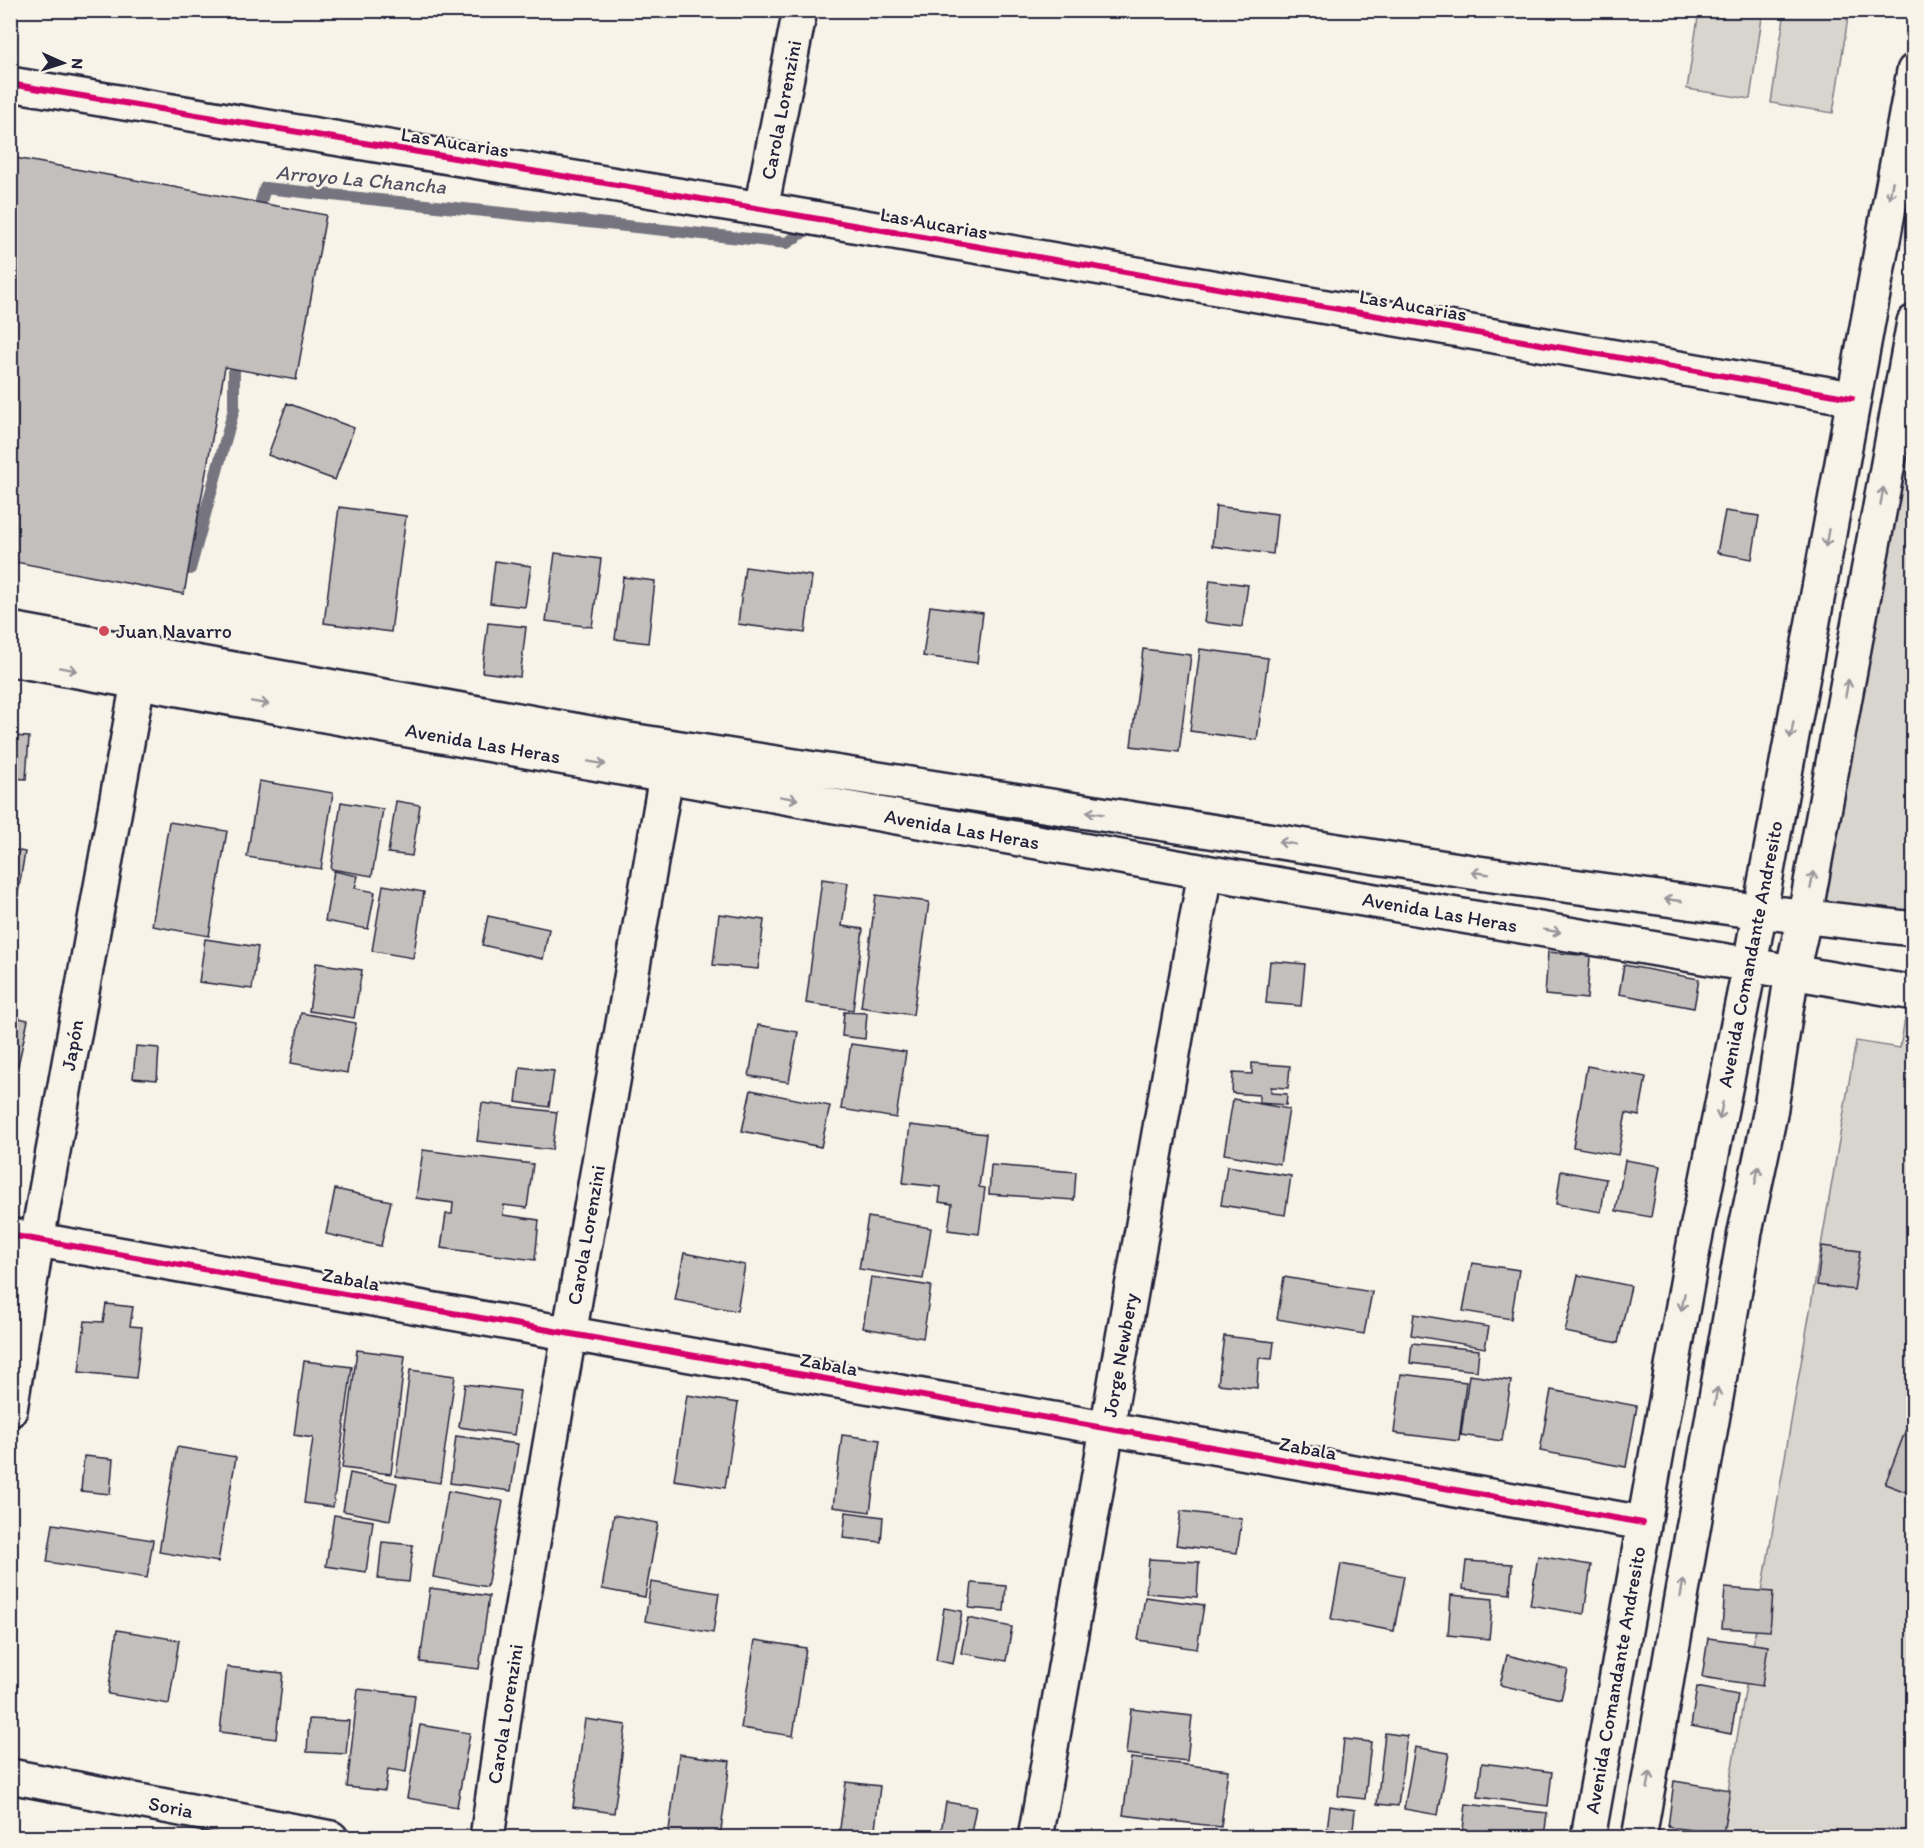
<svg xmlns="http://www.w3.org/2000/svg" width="1924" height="1848" viewBox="0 0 1924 1848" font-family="Itim,sans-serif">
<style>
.green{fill:#d8d5cf;stroke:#7d7c85;stroke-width:1.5}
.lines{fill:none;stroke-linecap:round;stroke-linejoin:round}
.stream{stroke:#76747f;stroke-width:12}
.building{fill:#c2bfbd;stroke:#22223b;stroke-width:1.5}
.minor-casing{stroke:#22223b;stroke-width:38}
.secondary-casing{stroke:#22223b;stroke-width:38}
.minor{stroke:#f7f3e8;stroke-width:33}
.secondary{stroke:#f7f3e8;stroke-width:33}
.cycleway-casing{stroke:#f7f3e8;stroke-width:10}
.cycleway{stroke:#d6006c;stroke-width:6}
.oneway{stroke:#97959a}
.poi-dot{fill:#d1495b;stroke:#f7f3e8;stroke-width:2}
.labels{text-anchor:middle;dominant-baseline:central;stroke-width:5;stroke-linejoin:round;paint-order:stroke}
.street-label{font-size:20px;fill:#22223b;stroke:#f7f3e8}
.poi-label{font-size:20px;fill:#22223b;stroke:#f7f3e8;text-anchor:start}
.water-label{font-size:21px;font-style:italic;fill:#535263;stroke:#f7f3e8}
</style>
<rect width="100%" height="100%" fill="#f7f3e8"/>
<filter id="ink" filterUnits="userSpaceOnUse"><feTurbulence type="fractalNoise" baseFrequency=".0167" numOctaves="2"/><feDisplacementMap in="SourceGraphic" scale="12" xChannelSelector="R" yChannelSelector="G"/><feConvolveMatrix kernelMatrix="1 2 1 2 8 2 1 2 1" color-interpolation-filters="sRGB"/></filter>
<g filter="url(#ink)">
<path class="green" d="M1699,11H1763L1750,99L1687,89Z
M1785,11H1849L1833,113L1771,103Z
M1913,401V933L1820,916Z
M1913,971V1837L1720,1838L1856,1041L1900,1048Z"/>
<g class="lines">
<path class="stream" d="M256,218L265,188L787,243L802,233
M190,569L234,409V355"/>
</g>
<path class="building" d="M10,157L326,215L296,380L225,367L184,594L10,561Z
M287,403L354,428L335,480L268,455Z
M1216,506L1277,514L1273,554L1212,546Z
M339,507L406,516L391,632L324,623Z
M1725,511L1759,516L1752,559L1717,553Z
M555,553L601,559L592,627L546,621Z
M495,561L531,566L525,607L490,603Z
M745,567L812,576L805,633L738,624Z
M623,577L655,581L648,643L615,639Z
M1210,580L1248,585L1242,627L1204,622Z
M930,606L983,613L977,663L923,656Z
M488,623L526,627L520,677L482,672Z
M1143,649L1191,655L1179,752L1131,746Z
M1200,649L1268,658L1257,740L1190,731Z
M10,736L29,737L26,779L10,778Z
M259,781L333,793L321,869L247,857Z
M396,801L420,805L412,856L388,853Z
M341,802L383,809L372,876L331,869Z
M169,822L227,831L209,936L152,926Z
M10,849L25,852L17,899L10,898Z
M334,871L358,876L355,888L375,892L368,929L325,921Z
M822,879L848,883L842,926L863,929L853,1010L806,1003Z
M383,885L424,892L413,958L372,951Z
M876,895L929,902L913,1015L861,1007Z
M719,914L764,920L758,969L713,965Z
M488,916L549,929L543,959L482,945Z
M205,939L258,947L252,989L199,982Z
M1548,952L1590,956L1587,999L1545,995Z
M1270,961L1305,964L1301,1006L1266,1003Z
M316,963L362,970L354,1018L309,1011Z
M1624,965L1699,979L1694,1008L1619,994Z
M844,1012L867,1013L865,1039L842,1036Z
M301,1013L356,1023L347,1073L291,1063Z
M10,1016L28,1020L18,1066L10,1065Z
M758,1025L798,1032L789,1082L749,1076Z
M851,1044L906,1052L896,1118L841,1109Z
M136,1046L159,1048L157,1080L133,1078Z
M1252,1063L1290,1066L1288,1088L1271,1087V1093L1287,1094L1286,1105L1259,1103V1095L1232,1093L1233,1073L1252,1074Z
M1587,1066L1646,1077L1639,1116L1626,1113L1618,1155L1573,1147Z
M520,1067L554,1071L549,1107L516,1102Z
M751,1090L830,1106L821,1147L742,1131Z
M1233,1099L1289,1109L1280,1164L1224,1154Z
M482,1103L557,1112L552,1150L477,1141Z
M910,1125L986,1134L979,1187L985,1188L979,1234L948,1230L952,1204L939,1202L941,1187L903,1183Z
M423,1150L533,1164L527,1208L504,1205L503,1215L539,1220L535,1260L441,1248L446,1214H452L453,1203L416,1198Z
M1625,1160L1660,1166L1651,1217L1616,1211Z
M991,1165L1076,1172L1074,1200L989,1194Z
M1227,1166L1291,1176L1285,1215L1221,1205Z
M1561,1171L1606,1179L1601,1212L1556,1204Z
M335,1189L391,1201L381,1246L326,1234Z
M868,1217L931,1228L923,1279L859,1269Z
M1822,1246L1860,1251L1854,1290L1817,1285Z
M684,1253L745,1265L737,1311L675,1300Z
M1472,1263L1519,1270L1511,1319L1463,1311Z
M1578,1275L1631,1286L1618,1343L1565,1332Z
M871,1277L931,1286L923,1338L863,1328Z
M1284,1277L1372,1292L1364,1334L1277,1319Z
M106,1304L133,1307L130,1326L142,1327L136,1378L79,1372L85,1321L103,1322Z
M1414,1314L1489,1327L1485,1348L1411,1335Z
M1224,1336L1274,1342L1272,1359L1259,1358L1257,1388L1218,1384Z
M1412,1343L1479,1350L1477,1371L1410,1363Z
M357,1350L405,1356L391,1474L342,1468Z
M304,1361L352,1367L333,1507L304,1503L313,1438L294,1435Z
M410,1370L455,1376L440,1483L396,1476Z
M1401,1374L1466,1382L1459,1441L1394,1433Z
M1469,1375L1511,1381L1502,1441L1461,1435Z
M465,1384L520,1391L514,1435L459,1427Z
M1551,1390L1637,1406L1626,1467L1540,1451Z
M687,1395L738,1403L725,1488L674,1480Z
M1908,1424L1914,1426V1495L1885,1484Z
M842,1435L880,1440L870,1512L833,1507Z
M456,1436L518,1444L511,1491L450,1483Z
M177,1447L236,1457L218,1562L159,1552Z
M84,1456L113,1459L110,1494L81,1491Z
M350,1473L397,1483L390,1520L343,1511Z
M448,1491L503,1501L487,1587L433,1577Z
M1181,1511L1242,1519L1237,1553L1176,1545Z
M846,1512L883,1517L881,1542L843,1538Z
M334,1515L373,1521L366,1572L326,1566Z
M614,1515L658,1523L645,1597L602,1589Z
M53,1524L153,1540L147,1578L47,1562Z
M382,1542L413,1545L409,1582L378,1579Z
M1538,1556L1591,1565L1584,1614L1530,1605Z
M1149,1559L1199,1562L1197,1597L1146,1593Z
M1466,1561L1512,1564L1510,1594L1463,1589Z
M1341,1564L1404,1576L1394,1631L1331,1619Z
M651,1582L719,1593L713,1633L645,1621Z
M972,1583L1006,1586L1004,1611L969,1608Z
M430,1588L489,1596L479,1669L420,1662Z
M1725,1588L1773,1592L1770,1631L1722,1628Z
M1451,1595L1493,1599L1489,1639L1448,1635Z
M1145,1597L1204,1605L1197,1649L1138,1640Z
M944,1608L962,1611L953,1664L936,1660Z
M968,1618L1012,1627L1006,1661L961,1653Z
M117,1630L179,1640L169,1704L108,1694Z
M1708,1638L1768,1646L1762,1686L1702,1677Z
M755,1640L806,1648L793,1736L741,1728Z
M1507,1655L1568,1670L1561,1699L1500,1685Z
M227,1667L283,1673L276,1739L220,1732Z
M1697,1687L1738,1695L1731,1734L1691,1726Z
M358,1689L415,1695L406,1772L388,1769L385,1791L347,1787Z
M1131,1709L1192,1716L1187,1761L1126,1754Z
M309,1719L349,1721L346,1754L307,1752Z
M585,1719L626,1725L614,1813L573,1807Z
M420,1725L470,1733L457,1807L407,1798Z
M1385,1733L1407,1736L1398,1806L1377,1804Z
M1344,1739L1371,1742L1365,1799L1338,1796Z
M1415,1747L1449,1753L1438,1815L1404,1809Z
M679,1754L730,1761L720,1838H668Z
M1131,1758L1228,1770L1221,1827L1123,1815Z
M1482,1763L1552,1772L1548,1806L1478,1797Z
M1674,1781L1730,1790L1723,1834L1668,1827Z
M846,1782L880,1786L874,1838L839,1836Z
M946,1802L976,1807L970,1838H940Z
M1466,1804L1547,1813L1544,1838H1462Z
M1330,1806L1355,1810L1352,1838H1326Z"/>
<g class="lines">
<g class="minor-casing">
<path id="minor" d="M10,84L761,209L1852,398
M761,209L800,10
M10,1235L1643,1523
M10,1410L37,1240L138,682
M10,1776L331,1838
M487,1838L510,1675L666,776
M1035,1838L1205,872"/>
</g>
<g class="secondary-casing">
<path id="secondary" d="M10,629L629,740L1478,873L1731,908L1914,929
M10,659L1205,872L1914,993
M1588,1838L1694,1244L1750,964L1914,71
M1639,1838L1745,1232L1770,1114L1792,972L1805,915L1914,322"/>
</g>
<use href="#minor" class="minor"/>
<use href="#secondary" class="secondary"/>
<g class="cycleway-casing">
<path id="cycleway" d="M10,84L761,209L1852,398
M10,1235L1643,1523"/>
</g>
<use href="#cycleway" class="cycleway"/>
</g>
<defs><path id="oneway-shaft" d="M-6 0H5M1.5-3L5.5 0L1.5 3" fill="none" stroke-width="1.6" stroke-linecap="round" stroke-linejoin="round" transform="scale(1.5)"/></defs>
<g class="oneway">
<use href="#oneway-shaft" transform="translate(1891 190) rotate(101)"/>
<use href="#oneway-shaft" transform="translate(1882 496) rotate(-80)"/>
<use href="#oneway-shaft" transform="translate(1827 538) rotate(100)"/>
<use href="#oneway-shaft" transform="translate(68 669) rotate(10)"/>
<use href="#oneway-shaft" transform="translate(1847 688) rotate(-80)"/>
<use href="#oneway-shaft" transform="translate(260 703) rotate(10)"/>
<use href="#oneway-shaft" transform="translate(1792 730) rotate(100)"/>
<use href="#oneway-shaft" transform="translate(597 763) rotate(10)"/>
<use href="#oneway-shaft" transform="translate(789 798) rotate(10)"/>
<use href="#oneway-shaft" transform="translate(1095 813) rotate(-171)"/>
<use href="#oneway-shaft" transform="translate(1287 843) rotate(-171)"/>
<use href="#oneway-shaft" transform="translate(1480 873) rotate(-172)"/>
<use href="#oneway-shaft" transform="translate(1812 880) rotate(-80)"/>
<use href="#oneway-shaft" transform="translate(1673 900) rotate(-172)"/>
<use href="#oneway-shaft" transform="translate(1552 931) rotate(10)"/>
<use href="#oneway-shaft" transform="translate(1721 1111) rotate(101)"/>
<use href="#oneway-shaft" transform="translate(1757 1175) rotate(-78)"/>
<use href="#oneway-shaft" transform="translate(1683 1302) rotate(100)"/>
<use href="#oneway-shaft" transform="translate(1716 1396) rotate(-80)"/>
<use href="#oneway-shaft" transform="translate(1682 1588) rotate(-80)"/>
<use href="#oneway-shaft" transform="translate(1649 1780) rotate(-80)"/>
</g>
</g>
<circle class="poi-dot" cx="104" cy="631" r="6"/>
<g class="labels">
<g class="street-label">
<text transform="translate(781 110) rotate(-79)">Carola Lorenzini</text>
<text transform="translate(455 142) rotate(9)">Las Aucarias</text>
<text transform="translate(934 223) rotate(10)">Las Aucarias</text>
<text transform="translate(1413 305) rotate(10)">Las Aucarias</text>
<text transform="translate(483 743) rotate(10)">Avenida Las Heras</text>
<text transform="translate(962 829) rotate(10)">Avenida Las Heras</text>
<text transform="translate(1440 912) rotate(10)">Avenida Las Heras</text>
<text transform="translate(1750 954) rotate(-79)">Avenida Comandante Andresito</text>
<text transform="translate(72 1045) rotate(-80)">Japón</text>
<text transform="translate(586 1235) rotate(-80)">Carola Lorenzini</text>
<text transform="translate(351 1279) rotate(10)">Zabala</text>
<text transform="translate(1120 1355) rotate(-80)">Jorge Newbery</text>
<text transform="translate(829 1364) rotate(10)">Zabala</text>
<text transform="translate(1308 1448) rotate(10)">Zabala</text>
<text transform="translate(1615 1680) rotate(-80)">Avenida Comandante Andresito</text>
<text transform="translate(505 1714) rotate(-81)">Carola Lorenzini</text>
<text transform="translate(171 1807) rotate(11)">Soria</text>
</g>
<g class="poi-label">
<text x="116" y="631">Juan Navarro</text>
</g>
<g class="water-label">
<text transform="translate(361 179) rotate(5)">Arroyo La Chancha</text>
</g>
</g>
<rect width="1924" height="1848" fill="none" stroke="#f7f3e8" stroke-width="36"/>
<rect x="18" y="18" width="1888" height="1812" fill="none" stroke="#22223b" stroke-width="2" filter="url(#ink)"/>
<g transform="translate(63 63) rotate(93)" stroke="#f7f3e8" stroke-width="4.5" paint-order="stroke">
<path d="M0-4.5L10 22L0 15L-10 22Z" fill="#22223b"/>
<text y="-9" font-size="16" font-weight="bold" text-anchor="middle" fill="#22223b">N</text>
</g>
</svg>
